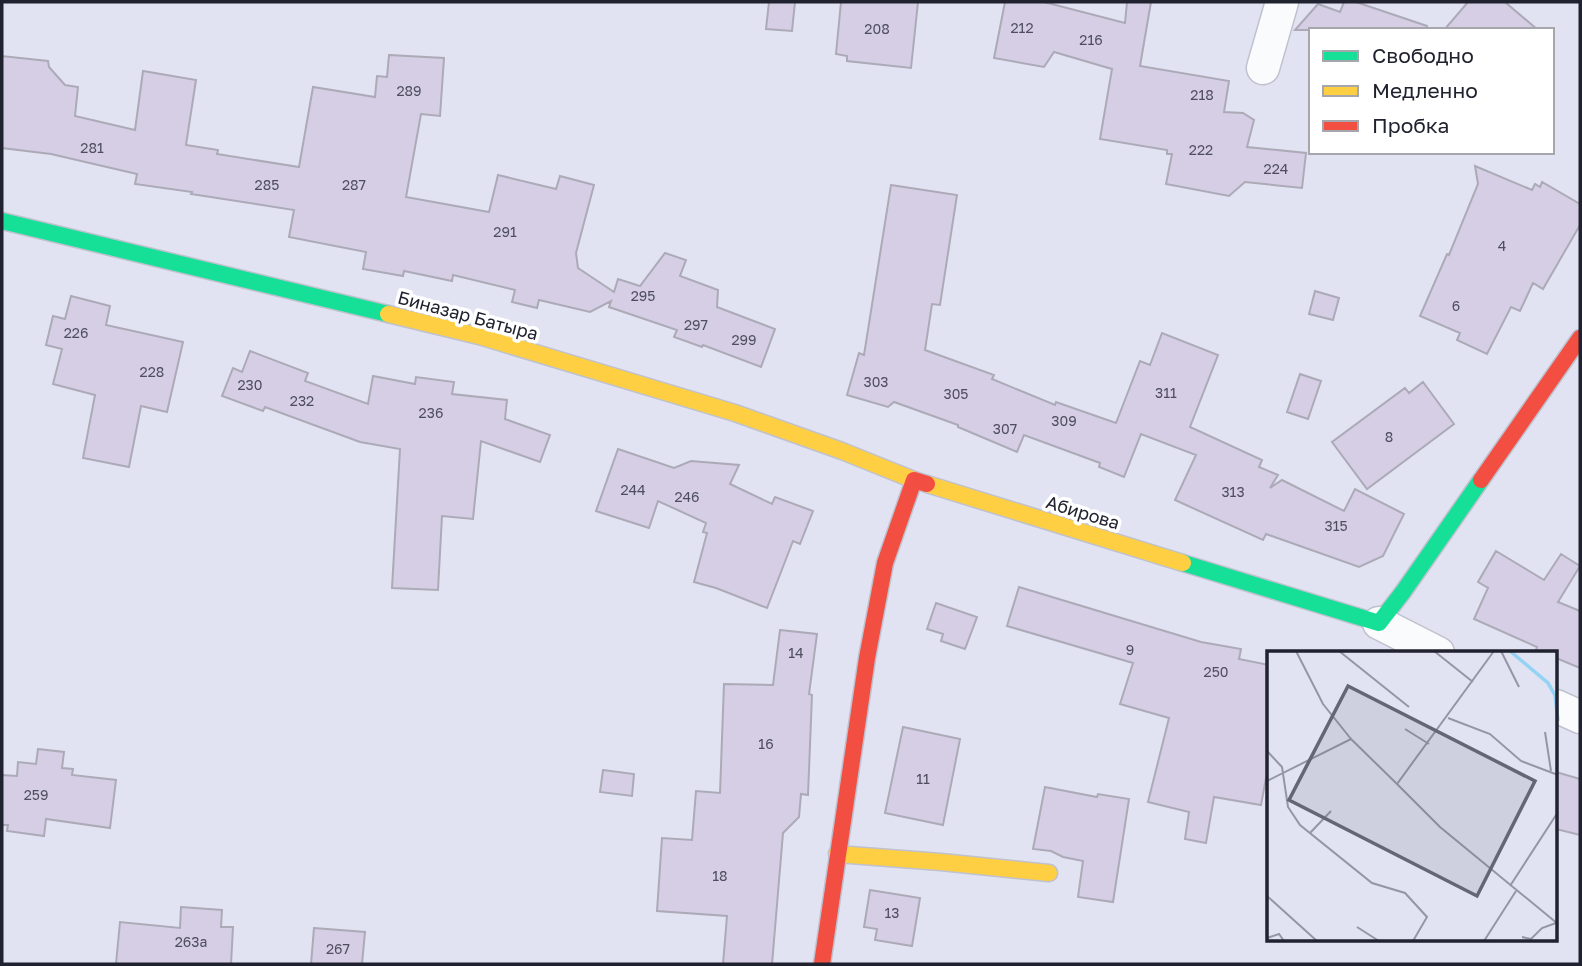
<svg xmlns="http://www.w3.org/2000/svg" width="1582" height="966" viewBox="0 0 1582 966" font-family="'Golos Text',sans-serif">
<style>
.building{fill:#d5cee5;stroke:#acaab7;stroke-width:2}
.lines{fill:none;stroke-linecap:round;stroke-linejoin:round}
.street-casing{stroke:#bfc1ce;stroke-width:35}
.fast-casing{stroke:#bfc1ce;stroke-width:19}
.slow-casing{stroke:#bfc1ce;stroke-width:19}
.jam-casing{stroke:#bfc1ce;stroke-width:19}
.street{stroke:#fafbfd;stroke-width:32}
.fast{stroke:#16e098;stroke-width:16}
.slow{stroke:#ffcf43;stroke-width:16}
.jam{stroke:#f24e42;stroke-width:16}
.labels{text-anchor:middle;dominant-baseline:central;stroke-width:7;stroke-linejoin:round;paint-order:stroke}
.number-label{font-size:14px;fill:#4f4e5e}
.street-label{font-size:18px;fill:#21222f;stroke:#fff}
.inset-river{fill:none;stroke:#94d3f4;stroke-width:3.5}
.inset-road{fill:none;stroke:#9496a5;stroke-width:2}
.view{fill:#646674;fill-opacity:0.15;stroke:#646674;stroke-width:3.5}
.inset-edge{fill:none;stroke:#21222f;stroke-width:3.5}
</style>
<rect width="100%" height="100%" fill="#e1e3f3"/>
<path class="building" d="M769,2H795L792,31L766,29Z
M841,2H918L911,68L847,61V56L836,54Z
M1005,2H1044L1125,23L1127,2H1151L1140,66L1229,81L1224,112L1243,113L1254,120L1247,147L1306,153L1302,188L1245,182L1229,196L1166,184L1172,154H1167V150L1100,139L1112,69L1054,52L1044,67L994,58Z
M1344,2H1356L1427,26L1426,30H1295L1318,4L1340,12Z
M1468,2H1505L1538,30H1444Z
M389,55L444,58L440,116L421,114L406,197L489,212L498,175L556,189L560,176L594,185L576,253L578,268L614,292L618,279L640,286L665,253L686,260L680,276L718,290L717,307L775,329L761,367L703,345L702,347L674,337L677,330L609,307L611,301L590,312L539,300L537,308L512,302L515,290L453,275L452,281L404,271L403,276L363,269L366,252L289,237L294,210L191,194L192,192L135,184L137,174L51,154L2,148V56L48,61L49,67L65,85L78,87L75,116L135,130L143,71L196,80L186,145L218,150L217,154L299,167L313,87L375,97L377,76L387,77Z
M1475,166L1532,190L1535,184L1540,187L1542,182L1580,204V225L1543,289L1533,283L1520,311L1511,307L1487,354L1457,340L1460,333L1420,316L1447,254L1449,255L1478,184Z
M891,185L957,195L940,305L932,304L925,350L994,375L992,379L1055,405L1056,402L1116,423L1140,361L1150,365L1162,333L1218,355L1190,427L1262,460L1259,467L1278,475L1270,488L1282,480L1344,511L1355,489L1404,514L1383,556L1359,567L1266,534L1263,540L1175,500L1196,455L1141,434L1124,477L1099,467L1100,463L1024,435L1017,452L958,427V425L894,402L888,407L847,395L859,353L864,355Z
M1315,291L1339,298L1333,320L1309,314Z
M71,296L110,306L106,325L183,342L167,412L141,406L129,467L83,458L95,395L53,384L62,349L46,345L53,316L65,319Z
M250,351L308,373L305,381L368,404L373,376L415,384L416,377L454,382L452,394L507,400L505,419L550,435L540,462L481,441L473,519L442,516L438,590L392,588L400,449L360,442L265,407L263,411L222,396L233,368L242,372Z
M1300,374L1321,381L1308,419L1287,412Z
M1423,382L1454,424L1367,489L1332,442L1405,388L1409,393Z
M618,449L674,468L691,461L739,465L730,484L772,504L775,497L813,511L800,544L793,541L767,608L716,588L694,582L707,533L703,532L706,523L658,501L649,528L596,511Z
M1496,551L1544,580L1561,554L1580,566L1558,602L1580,611V668L1556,658V653H1541L1536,650L1537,647L1474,619L1488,588L1478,582Z
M1019,587L1201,642L1241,649L1239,659L1269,665V762L1261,805L1214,797L1206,843L1185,839L1189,812L1148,802L1169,718L1120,704L1133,663L1007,626Z
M936,603L977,617L965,649L941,641L943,634L927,629Z
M780,630L817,634L809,694L812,695L808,795L801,794L799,817L783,833L772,964H723L727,916L657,911L662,838L692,840L696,791L720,793L724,684L773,685Z
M903,727L960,739L943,825L885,813Z
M38,749L64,752L62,768L73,769L72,775L116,780L110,828L46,819L44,836L7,831L8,825H2V775L17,776L18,762L36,764Z
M603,770L634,774L632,796L600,792Z
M1556,772L1580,779V835L1556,829Z
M1045,787L1097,797L1098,794L1129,799L1113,902L1078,897L1083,861L1063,857L1051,851L1033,849Z
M870,890L920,898L912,946L875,940L877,929L864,927Z
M181,907L222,910L221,927H233L231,964H116L120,922L180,928Z
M314,928L365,932L362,964H311Z"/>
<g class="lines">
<g class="street-casing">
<path id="street" d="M1263,68L1282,2
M1379,623L1438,653
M1556,706L1580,717"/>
</g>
<g class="fast-casing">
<path id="fast" d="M2,221L388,314
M1183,563L1379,623L1403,592L1481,480"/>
</g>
<g class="slow-casing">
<path id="slow" d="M388,314L479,336L735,413L842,451L914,480
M927,484L1183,563
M837,854L941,862L1049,873"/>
</g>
<g class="jam-casing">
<path id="jam" d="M1481,480L1580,338
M822,964L867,658L885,563L914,480L927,484"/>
</g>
<use href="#street" class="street"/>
<use href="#fast" class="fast"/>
<use href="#slow" class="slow"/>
<use href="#jam" class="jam"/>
</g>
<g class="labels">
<g class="number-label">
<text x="1022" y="27">212</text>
<text x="877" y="28">208</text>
<text x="1091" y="39">216</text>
<text x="409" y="90">289</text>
<text x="1202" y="94">218</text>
<text x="92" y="147">281</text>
<text x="1201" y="149">222</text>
<text x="1276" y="168">224</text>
<text x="267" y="184">285</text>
<text x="354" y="184">287</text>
<text x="505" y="231">291</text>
<text x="1502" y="245">4</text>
<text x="643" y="295">295</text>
<text x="1456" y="305">6</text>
<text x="696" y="324">297</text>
<text x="76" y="332">226</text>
<text x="744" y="339">299</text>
<text x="152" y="371">228</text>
<text x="876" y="381">303</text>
<text x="250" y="384">230</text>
<text x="1166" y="392">311</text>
<text x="956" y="393">305</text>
<text x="302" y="400">232</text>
<text x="431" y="412">236</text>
<text x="1064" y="420">309</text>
<text x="1005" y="428">307</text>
<text x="1389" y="436">8</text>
<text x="633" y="489">244</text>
<text x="1233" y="491">313</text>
<text x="687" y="496">246</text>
<text x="1336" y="525">315</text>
<text x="1130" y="649">9</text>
<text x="796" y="652">14</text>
<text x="1216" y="671">250</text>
<text x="766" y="743">16</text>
<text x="923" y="778">11</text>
<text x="36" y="794">259</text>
<text x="720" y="875">18</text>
<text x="892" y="912">13</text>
<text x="191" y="941">263а</text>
<text x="338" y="948">267</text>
</g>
<g class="street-label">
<text transform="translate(468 315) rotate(15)">Биназар Батыра</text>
<text transform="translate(1083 512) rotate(17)">Абирова</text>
</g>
</g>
<g transform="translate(1267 651)">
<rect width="290" height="290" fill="#e1e3f3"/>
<path class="inset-river" d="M243,0L281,32L288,44L291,70"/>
<path class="inset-road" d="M29,0L56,53L84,88M72,0L142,56M167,0L206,31M234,0L252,36M181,67L223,83L254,110L291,124M138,78L162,93M278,81L284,120M0,100L15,116L21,156L33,174L105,232L138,242L160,266L146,290M0,130L84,88L130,133L227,0M130,133L173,176L291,273M43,182L64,160M243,235L291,161M0,245L50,290M90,276L112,290M255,286L264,288L275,277L289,272M0,287L12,283L17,290M217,290L249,240"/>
<path class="view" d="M81,35L268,130L210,245L22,149Z"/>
<rect width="290" height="290" class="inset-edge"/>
</g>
<rect width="1582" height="966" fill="none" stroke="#21222f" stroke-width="7"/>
<rect x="1309" y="28" width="245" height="126" fill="#ffffff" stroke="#a6a7ac" stroke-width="2"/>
<rect x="1323" y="51" width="35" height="10" fill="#16e098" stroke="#a6a7ac" stroke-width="2"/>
<text x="1372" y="63" font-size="21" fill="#21222f">Свободно</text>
<rect x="1323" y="86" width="35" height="10" fill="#ffcf43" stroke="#a6a7ac" stroke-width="2"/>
<text x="1372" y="98" font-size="21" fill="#21222f">Медленно</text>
<rect x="1323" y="121" width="35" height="10" fill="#f24e42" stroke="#a6a7ac" stroke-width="2"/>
<text x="1372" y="133" font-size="21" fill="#21222f">Пробка</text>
</svg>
